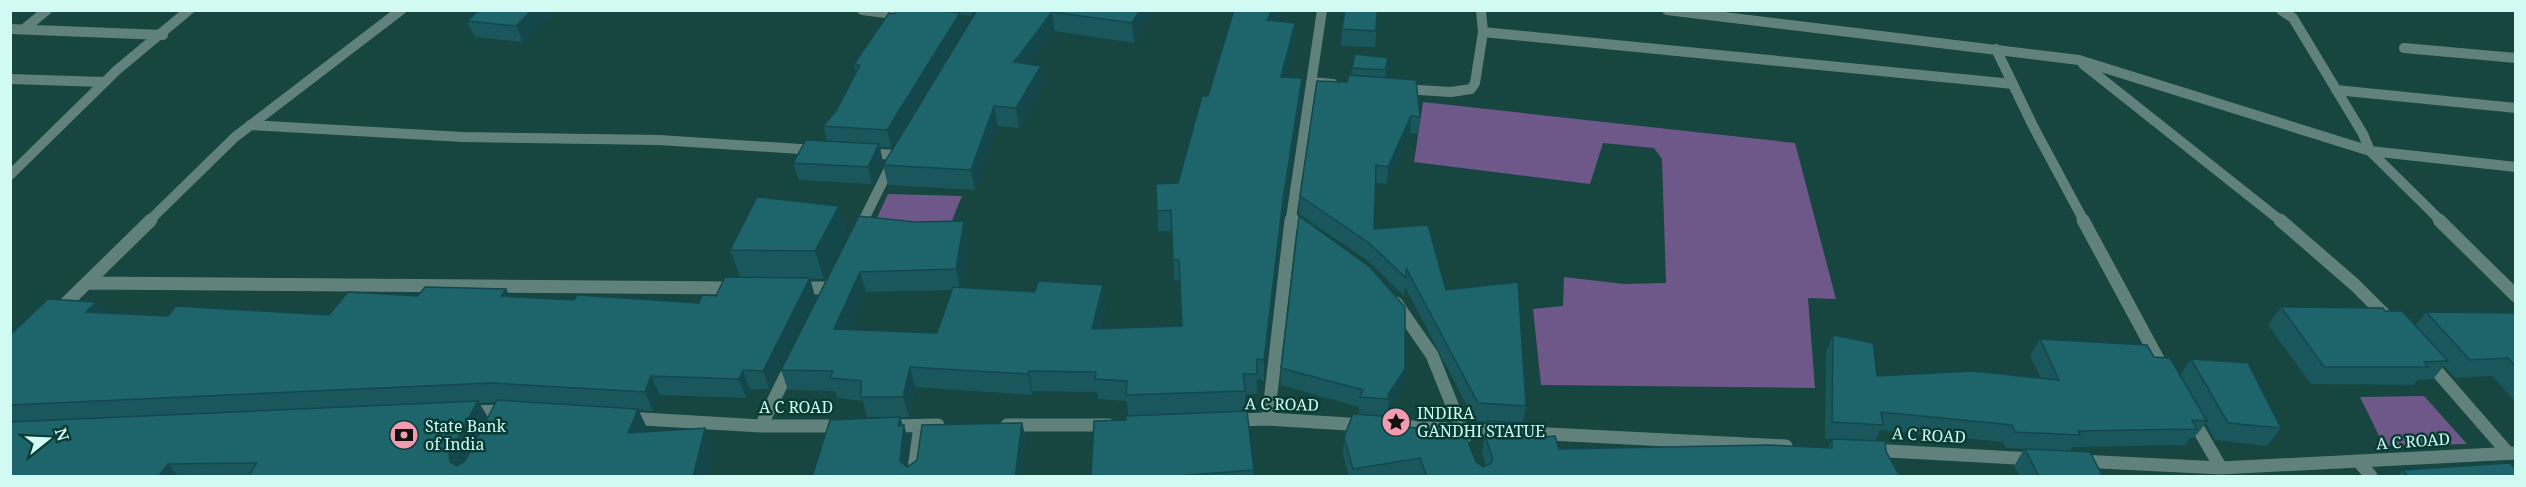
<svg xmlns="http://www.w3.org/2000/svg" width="2526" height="487" viewBox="0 0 2526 487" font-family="'Noto Serif',serif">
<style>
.green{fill:#6d5889}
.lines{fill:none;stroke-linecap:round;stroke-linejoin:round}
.minor-far1{stroke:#61827c;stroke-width:10}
.minor{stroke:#61827c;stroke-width:13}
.wall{fill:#19575c;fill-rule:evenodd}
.shaded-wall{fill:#14474b}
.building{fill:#1d656b;stroke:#14474b;stroke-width:1.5}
.labels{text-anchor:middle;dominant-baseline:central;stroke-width:5;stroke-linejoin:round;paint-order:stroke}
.street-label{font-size:16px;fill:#d1faf3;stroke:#093b35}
.poi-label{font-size:16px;fill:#d1faf3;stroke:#093b35;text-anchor:start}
</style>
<rect width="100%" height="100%" fill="#17453f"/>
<path class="green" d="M1423,102L1795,143L1836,299L1808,298L1815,388L1541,385L1533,309L1563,306L1564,277L1624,284L1666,283L1662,159L1654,148L1603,143L1590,184L1414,162Z
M888,194L962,196L946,235L872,229Z
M2424,396L2467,444L2384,446L2360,397Z"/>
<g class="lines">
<path class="minor-far1" d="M862,10L903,15
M1481,10L1483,32
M1667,10L2079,60L2370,151L2516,167
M2281,10L2293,18L2363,134L2370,151L2441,221
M10,29L163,35
M24,29L47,10
M2404,48L2516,58
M1996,49L2033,126L2084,221
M2083,64L2281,221
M10,79L104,82
M1311,82L1333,84
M1402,89L1451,92L1471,89L1475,83L1483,32L2013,84
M2336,90L2516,108
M250,125L463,137L659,140L816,150
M866,153L895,155
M10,175L117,70L189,10
M149,221L235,137L401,10
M863,221L893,161
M1291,221V218
M1296,221L1291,218L1322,10"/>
<path class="minor" d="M1293,220L1310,231
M2083,220L2164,370
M2280,220L2355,285L2390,320
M2439,220L2516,296
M858,231L864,220
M87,283L735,288
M798,288H830
M1396,303L1432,355L1465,437
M58,311L151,220
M2428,361L2508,453
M467,412L507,411
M626,418L761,426H842
M2192,418L2221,468
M1268,419L1291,220
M1235,420L1268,419L1364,425
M1007,425H1109
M761,426L791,365
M890,426L938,425
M1393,426L1786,446
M1870,450L2035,459
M2080,461L2221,468L2516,453
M2359,462L2371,476
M913,476L920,426"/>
</g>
<path class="wall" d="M556,10L523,42L475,37L467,21Z
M896,10H975L972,16L960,15L963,30L891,147H880L883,162L872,184L799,180L793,163L827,141L823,126L836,111L856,72L854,64Z
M977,10H1152L1134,43L1054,31L1030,64L1041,66L1044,85L1019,128L998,126L975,190L888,185L883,165Z
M1234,10H1283L1277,21L1295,23L1294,42L1285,78L1301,98L1282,219L1264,381L1257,379V394H1245L1246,411L1254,470V477H1091L1126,420L1128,415L1127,401L1098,399L1097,392L1032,391V395L915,387L909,417H900L909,443L906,466L907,467L1022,423L1026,440L1021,477H812L894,417H867L863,401L837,398L835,391L788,390L781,370L859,216L968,241L960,287L1106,306L1100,329L1182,326L1180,280H1174L1172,231H1158L1156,184L1178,183L1208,96ZM952,290L937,333L849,330L866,292Z
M1378,10L1375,47L1341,46L1342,29Z
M1387,67L1385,78L1420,117L1418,134L1410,133L1387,184L1376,183L1374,229L1446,290L1526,406L1523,423L1528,438L1559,449L1828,448L1832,439H1825L1826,352L1833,335L1877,376L2041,378L2030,356L2040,339L2154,357L2180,375L2191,359L2281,428L2267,446L2215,440L2206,423L2194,438H2190L2185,445L2072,447L2070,451L2103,477H2020L2014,466L2024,449L2006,448L2003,442L1880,430L1875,441L1886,451L1900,477H1418V476L1412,477H1349L1343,455L1344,437L1359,415V407L1281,385V368L1403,386L1388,409V416L1401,426L1476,462L1483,467L1486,466L1482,453L1487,422L1475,421L1405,287L1404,296L1368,261L1299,214L1300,196L1347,82L1351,75L1352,68Z
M839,206L846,234L824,279H810L815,297L769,389H750L746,398L660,395L653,411L638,410L647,428L645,432L713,447L706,477H10V335L105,313L168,316L329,315L418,296L510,297L574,300L699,303L716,296L740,277L730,250ZM497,402L488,418L479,403Z
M2281,307L2385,311L2415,326L2426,312L2516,313V402L2492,376L2455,378L2444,366L2433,379L2418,380L2413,385L2311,384L2268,325Z
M2403,470L2516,477H2397Z"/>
<path class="shaded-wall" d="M532,10H556L523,42L516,26Z
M971,10H975L972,16Z
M1140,10H1152L1134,43L1132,23Z
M1272,10H1283L1267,39V20Z
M1052,12L1054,31L1017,82L1014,62Z
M960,13L963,30L891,147L887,130Z
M1295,23L1294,42L1281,97V77Z
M1041,66L1044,85L1019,128L1016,108Z
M1302,78L1301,98L1282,219L1264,381V360L1283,199Z
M994,106L998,126L975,190L971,170Z
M1411,116L1410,133L1387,184L1388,167Z
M879,144L883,162L872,184L868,167Z
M839,206L846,234L824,279L815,251Z
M964,221L968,241L960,289L956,269Z
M860,272L866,292L840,350L834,329Z
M810,278L815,297L769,389L763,371Z
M1103,285L1106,306L1095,350L1092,329Z
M506,289L516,308L501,296Z
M96,302L111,321L86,312Z
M910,367L915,387L909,417L903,397Z
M1405,369L1403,386L1388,409L1389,399L1388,395Z
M743,370L750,389L746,398L739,379Z
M1029,371L1032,391V395L1028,374Z
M651,376L660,395L653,411L645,392Z
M478,401L489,419L461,473L450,462L449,454Z
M638,409L647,428L637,452L628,433Z
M900,417L904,430V425L909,443L905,477L900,461L898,426Z
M1022,423L1026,440L1021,477H1015Z
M705,428L713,447L706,477H693Z
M168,464L179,477H158Z"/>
<path class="building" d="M479,10H532L516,26L467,21Z
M896,10H937L960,13L887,130L823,126L836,111L860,65L854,64L889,13L894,14Z
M977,10H1140L1132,23L1052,12L1014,62L1041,66L1016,108L994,106L971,170L883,165Z
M1234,10H1272L1267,20L1295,23L1281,77L1302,78L1283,199L1264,360L1257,359V374H1243L1245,391L1126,395L1127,381L1095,379L1096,372L1029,371L1028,374L910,367L903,397H861V381L830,378L833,371L781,370L859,216L915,222L964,221L956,269L860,272L834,329L937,333L953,287L1035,292L1038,281L1103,285L1092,329L1182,326L1179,260H1173L1171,210L1157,211L1156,184L1178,183L1202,96H1208Z
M1345,10H1377L1376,31L1342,29Z
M1355,54L1388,58L1385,70L1352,68Z
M1349,75L1416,80L1420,117L1411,116L1388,167L1376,165L1374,229L1428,225L1446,290L1518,282L1526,406L1478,403L1406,268V278L1369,243L1300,196L1317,81L1347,82Z
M806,140L879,144L868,167L793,163Z
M757,197L839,206L815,251L730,250Z
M1299,216L1370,267L1405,307V369L1388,395L1389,399L1360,397L1363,390L1281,368Z
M725,277L810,278L763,371L743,370L739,379L651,376L645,392L492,383L10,405V335L48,299L96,302L86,312L168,316L176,306L329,315L348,292L418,296L425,287L506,289L501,296L574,300L577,295L699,303L702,295L716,296Z
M2281,307L2383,308L2385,311H2402L2448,361L2424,362L2428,367H2324Z
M2426,312L2516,313V367L2508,358L2470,360Z
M1833,335L1873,343L1877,376L1973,371L2059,380L2040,339L2147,345L2154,357L2170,358L2207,421L2192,420L2197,429L2078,431L2080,435L2015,432L2012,425L1881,412L1883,425L1832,422Z
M2191,359L2248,363L2281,428L2228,423Z
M497,400L638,409L628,433L705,428L693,477H248L257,463L168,464L158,477H10V422L478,401L449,454L450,462L457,466L465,461Z
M1247,411L1254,470L1164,477H1091L1094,421L1126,420V416Z
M1353,414L1397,417L1401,426L1465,434L1476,462L1483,467L1490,464L1493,459L1485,436L1496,437L1487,421L1527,423L1528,438L1555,436L1559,449L1768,445L1832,448V439L1885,441L1886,451L1900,477H1427L1420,458L1353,469L1344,437Z
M900,417L898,426L904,425L900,461L907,467L917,460L922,425L1022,423L1015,477H812L830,420Z
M2025,449L2090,452L2103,477H2039Z
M2510,463L2516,470V477H2409L2403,470Z"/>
<defs>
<g id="sight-disc" transform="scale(1.5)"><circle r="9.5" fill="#f19ab0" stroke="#093b35"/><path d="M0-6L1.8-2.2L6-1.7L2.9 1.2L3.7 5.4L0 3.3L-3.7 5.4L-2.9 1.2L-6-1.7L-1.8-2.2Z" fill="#111"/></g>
<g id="bank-disc" transform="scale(1.5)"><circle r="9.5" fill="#f19ab0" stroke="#093b35"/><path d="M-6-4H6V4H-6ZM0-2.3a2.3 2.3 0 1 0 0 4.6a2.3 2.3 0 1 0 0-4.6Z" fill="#111"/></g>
</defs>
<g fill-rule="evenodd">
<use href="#sight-disc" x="1396" y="422"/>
<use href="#bank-disc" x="404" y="435"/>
</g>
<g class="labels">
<g class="street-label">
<text transform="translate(1282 404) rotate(1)">A C ROAD</text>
<text x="796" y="407">A C ROAD</text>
<text transform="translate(1929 435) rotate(3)">A C ROAD</text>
<text transform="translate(2413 441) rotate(-4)">A C ROAD</text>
</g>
<g class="poi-label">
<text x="1417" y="413">INDIRA<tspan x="1417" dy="18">GANDHI STATUE</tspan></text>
<text x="425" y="426">State Bank<tspan x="425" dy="18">of India</tspan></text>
</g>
</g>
<rect width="2526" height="487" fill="none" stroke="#d1faf3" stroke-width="24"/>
<g transform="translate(48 439) rotate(72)" stroke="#093b35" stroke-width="4.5" paint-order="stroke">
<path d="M0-4.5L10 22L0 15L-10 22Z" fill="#d1faf3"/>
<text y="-9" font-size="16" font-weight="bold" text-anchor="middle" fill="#d1faf3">N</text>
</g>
</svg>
